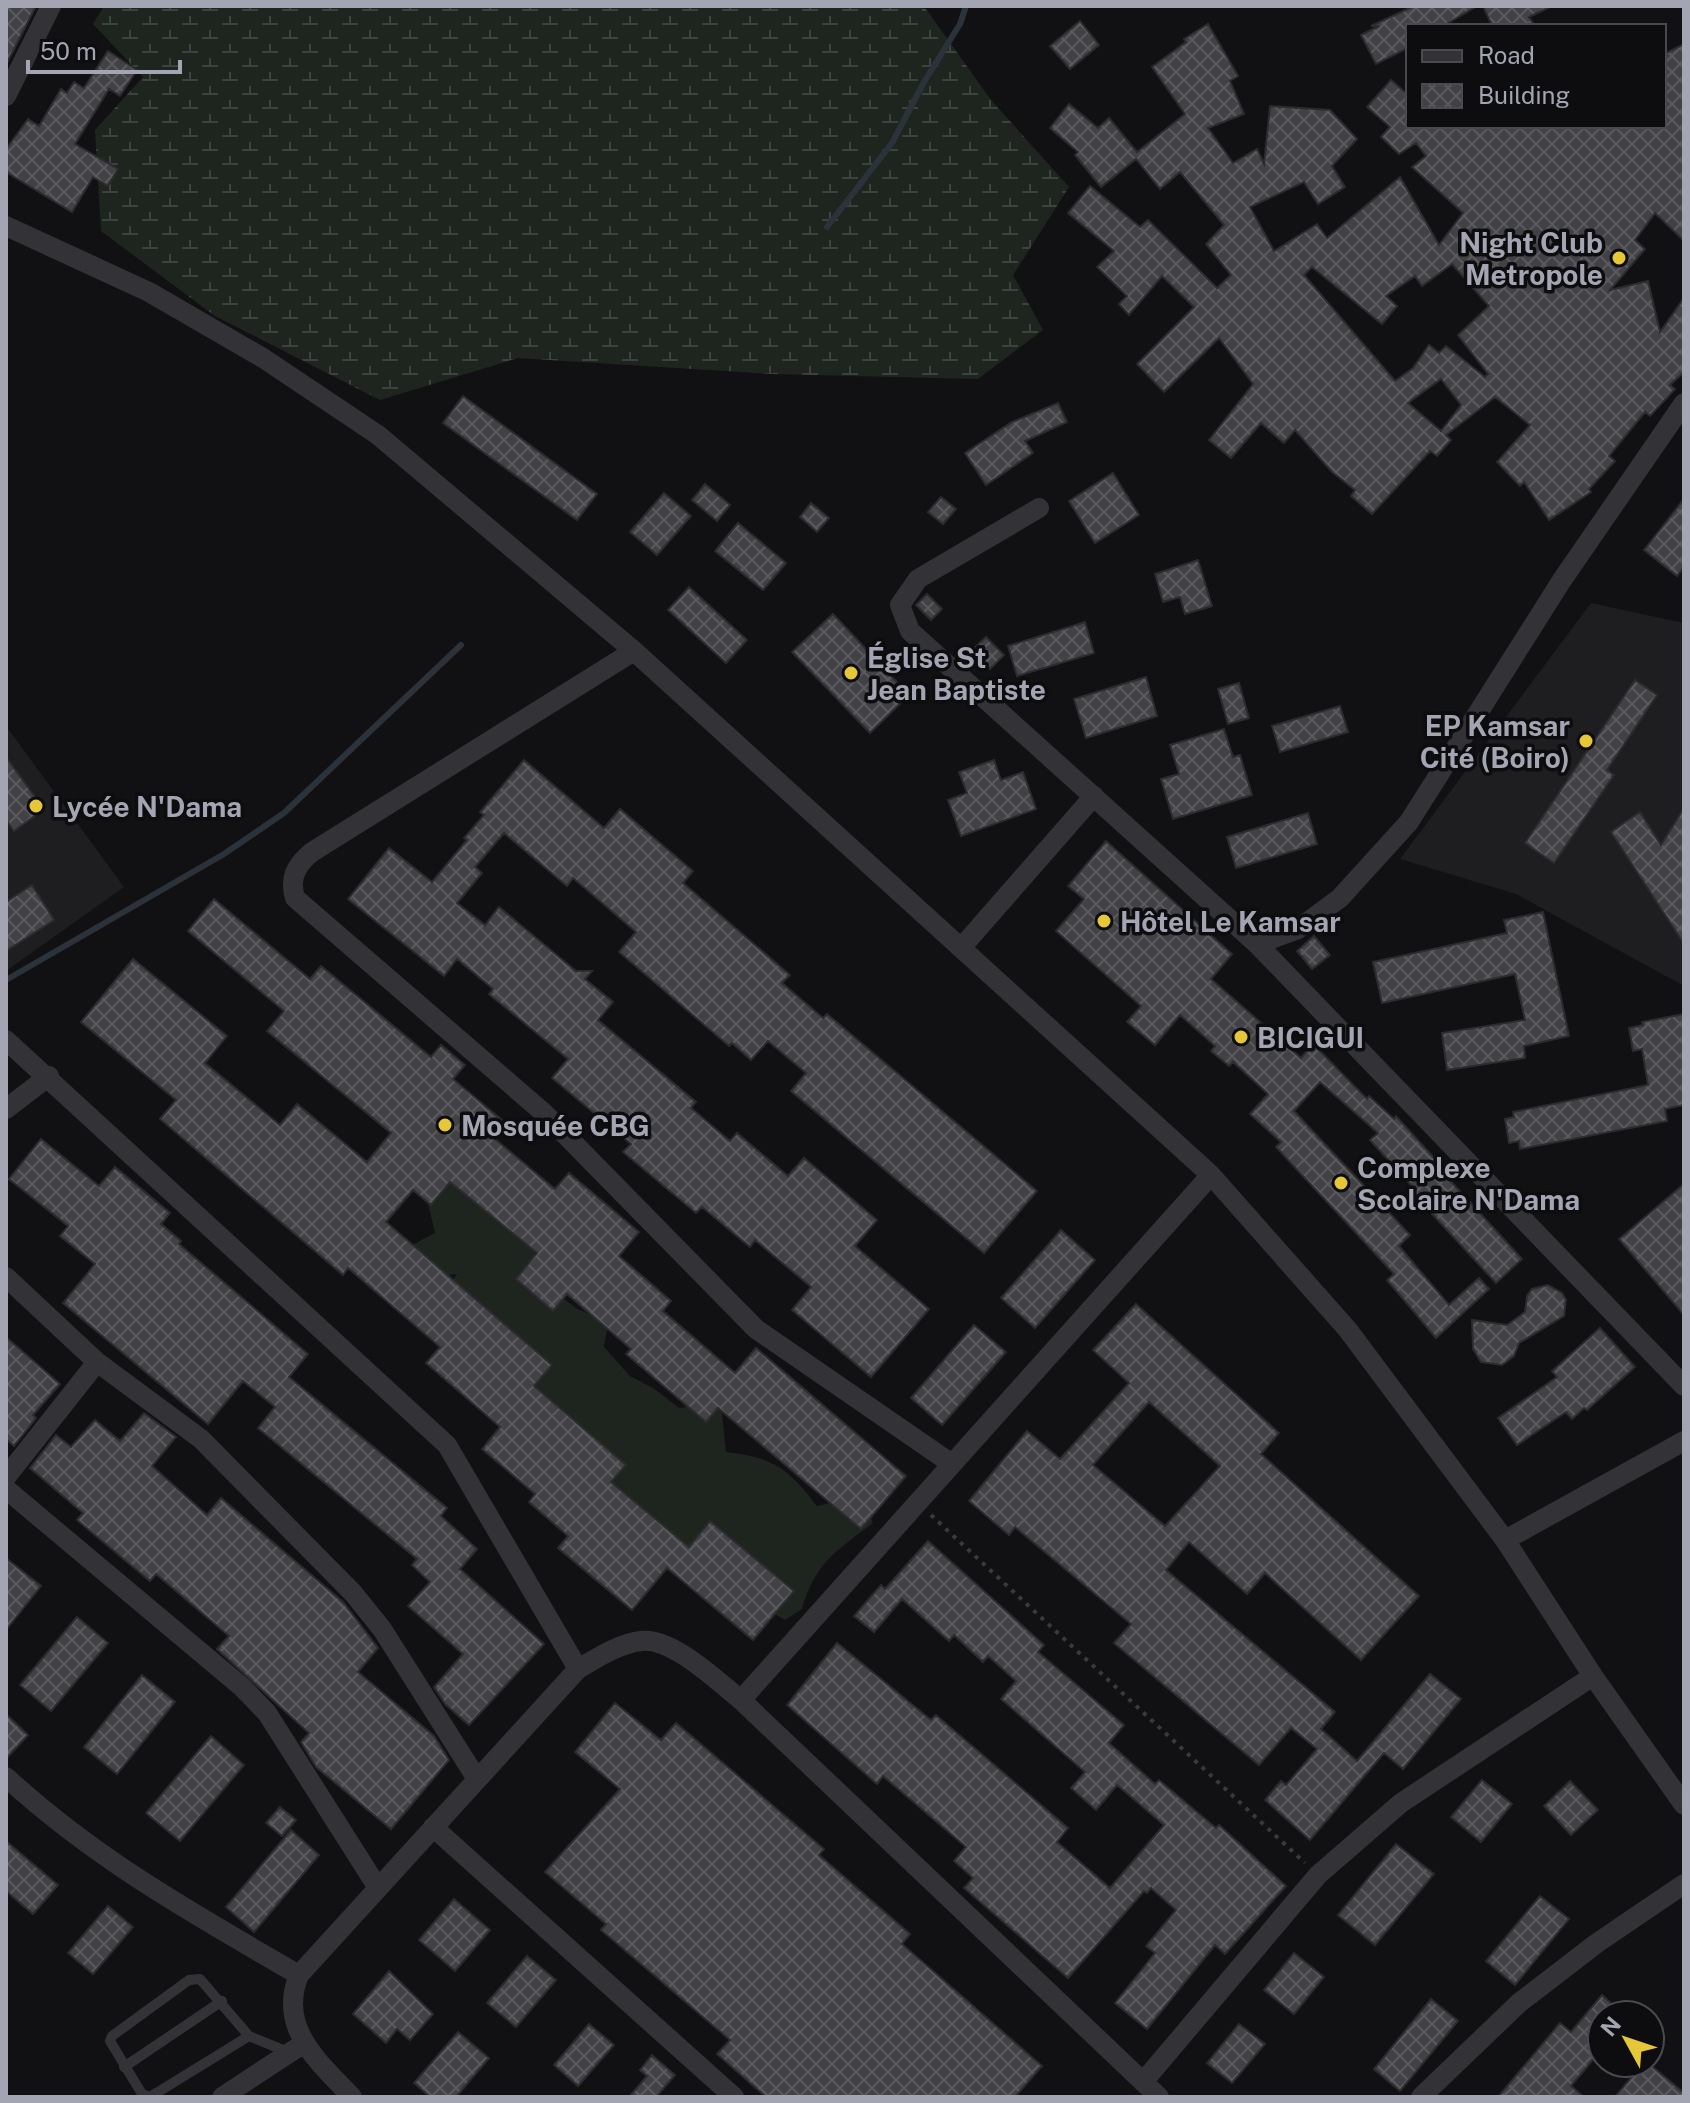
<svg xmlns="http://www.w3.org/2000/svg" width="1690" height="2103" viewBox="0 0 1690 2103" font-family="'Public Sans',sans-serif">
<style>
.built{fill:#1e1d1f}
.grass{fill:#1e251f}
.wetland{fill:url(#wetland-marsh)}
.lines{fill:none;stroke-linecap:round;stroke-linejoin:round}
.stream{stroke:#2c323a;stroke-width:6}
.building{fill:url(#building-cross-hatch);stroke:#2c2b2e;stroke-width:2;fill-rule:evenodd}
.path{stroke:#39393e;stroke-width:4;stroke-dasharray:4 6;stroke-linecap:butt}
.lane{stroke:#333337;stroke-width:10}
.street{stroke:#333337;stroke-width:20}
.poi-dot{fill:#e5c737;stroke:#0d0c0e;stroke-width:3}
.labels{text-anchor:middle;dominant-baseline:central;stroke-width:7;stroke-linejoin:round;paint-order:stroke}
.poi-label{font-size:28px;font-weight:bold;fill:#a3a6b2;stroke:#0d0c0e;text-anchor:start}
</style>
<defs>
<pattern id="wetland-marsh" width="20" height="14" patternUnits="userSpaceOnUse" patternTransform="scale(2)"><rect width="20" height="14" fill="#1e251f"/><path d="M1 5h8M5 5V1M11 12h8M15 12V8" fill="none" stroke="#3c423d"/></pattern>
<pattern id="building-cross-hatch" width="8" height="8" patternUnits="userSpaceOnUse" patternTransform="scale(2)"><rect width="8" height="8" fill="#414146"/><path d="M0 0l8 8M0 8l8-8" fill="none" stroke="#59595e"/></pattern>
</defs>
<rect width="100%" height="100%" fill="#111113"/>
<path class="built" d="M1591,603L1684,623V986L1516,894L1400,859Z
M6,726L124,887L6,971Z"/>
<path class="grass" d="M458,1173L467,1197L494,1190C520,1219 544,1232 531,1274L576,1308L608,1323L604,1347L630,1376L653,1388L679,1408L721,1404L726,1452C773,1457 789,1469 817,1506L861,1495L873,1523C836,1551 815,1563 802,1609L785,1620L718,1580L658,1552L442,1297L457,1274L427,1277L407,1269L414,1244L435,1233L424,1186Z"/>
<path class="wetland" d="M104,6H919L926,9L991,100L1069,187L1013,275L1043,330L978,379L772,374L518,358L380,400L215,316L101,231L95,130L143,77L93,24Z"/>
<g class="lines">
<path class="stream" d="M827,227L892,143L924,82L960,24L966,6
M6,980L224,854L284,813L461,645"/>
</g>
<path class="building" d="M6,6H36L6,65Z
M1414,6H1477L1443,26H1408V48L1376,64L1361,35L1379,26H1371Z
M1483,6H1552L1529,17L1535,26H1492Z
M1080,21L1099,45L1070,69L1050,46Z
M1208,24L1238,76L1230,81L1244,114L1208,128L1233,163L1257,149L1264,164L1270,106L1330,110L1357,139L1332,166L1345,187L1318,204L1304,182L1250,207L1274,251L1317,224L1327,238L1400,177L1439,245L1463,213L1412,167L1426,156L1416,143L1399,154L1381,137L1390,127L1367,107L1391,80L1408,95V126H1664V54L1684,44V241L1655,213L1635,240L1645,249L1610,290L1648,281L1660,332L1684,298V372L1670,385L1675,389L1650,416L1645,412L1609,456L1615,461L1589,489L1591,492L1549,520L1524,482L1520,486L1497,462L1530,425L1495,397L1446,435L1451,440L1437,456L1430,451L1372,514L1351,496L1355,490L1332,472L1295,430L1284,443L1261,423L1231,458L1209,440L1253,384L1219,338L1164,392L1137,364L1194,307L1162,276L1129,315L1119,304L1127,296L1097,267L1114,251L1068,213L1090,186L1140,227L1148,220L1217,288L1231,275L1206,244L1224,225L1180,172L1160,189L1136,159L1101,187L1075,155L1078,152L1050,128L1069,104L1098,128L1109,118L1137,152L1185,114L1152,67L1186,42L1184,39ZM1452,264L1489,306L1458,335L1488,374L1485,377L1446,346L1439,353L1429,345L1413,368L1395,381L1304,275L1312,267L1382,324L1397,306L1386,296L1415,276L1422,286ZM1441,379L1461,405L1441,431L1408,403Z
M108,51L137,70L120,96L109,89L75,144L118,169L108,186L93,177L72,212L6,172V149L28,119L39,126L61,89L67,93L74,82L84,88Z
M463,396L597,494L577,520L443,423Z
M1058,403L1067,422L1025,441L1033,453L986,485L965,453L1012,422Z
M1113,473L1139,515L1095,543L1069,501Z
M705,484L730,505L717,521L692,500Z
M664,493L691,516L657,555L630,532Z
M941,497L956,509L943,524L928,512Z
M1684,499V567L1677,576L1644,550Z
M811,503L829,518L817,532L800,517Z
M738,523L786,563L763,590L715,551Z
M1198,560L1212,606L1185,614L1180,597L1163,602L1155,574Z
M689,587L747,640L726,663L668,610Z
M927,594L942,609L931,620L916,605Z
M833,614L909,695L870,733L792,652Z
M1085,622L1094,653L1017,676L1008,646Z
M986,637L1004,655L990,669L971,651Z
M1146,677L1157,716L1086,738L1074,699Z
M1635,680L1657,695L1607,770L1614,775L1554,863L1525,843Z
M1239,683L1249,718L1228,724L1218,689Z
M1340,706L1348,732L1280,752L1272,726Z
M1224,729L1233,757L1240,755L1252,795L1173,819L1161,779L1179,774L1170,745Z
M6,757L44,809L14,831L6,820Z
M524,760L604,828L620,809L693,871L683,883L790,975L782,983L823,1018L827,1014L1037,1191L984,1253L791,1091L806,1073L768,1041L751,1060L732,1043L729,1046L619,952L636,932L573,878L567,886L504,833L475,867L482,873L457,903L485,925L499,907L576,971H592L585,979L613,1002L598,1020L696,1102L691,1108L730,1141L737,1133L788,1176L804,1158L877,1220L855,1246L929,1309L871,1377L792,1310L811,1287L755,1240L750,1247L702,1207L696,1213L623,1152L631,1144L552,1078L568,1059L489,994L493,989L457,959L444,976L348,899L389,848L432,882L467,840L464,838L484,815L480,812Z
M994,760L1001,780L1023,772L1036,809L961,836L948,800L967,793L959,772Z
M1684,808V944L1611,832L1640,812L1661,845Z
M1308,813L1317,844L1236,868L1227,837Z
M1106,841L1232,954L1211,979L1301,1058L1313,1044L1367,1099L1369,1096L1394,1119L1396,1116L1436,1160L1433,1162L1522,1259L1496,1283L1408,1188L1411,1185L1370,1140L1378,1133L1320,1082L1294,1111L1410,1235L1399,1246L1449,1305L1479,1278L1489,1289L1436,1338L1387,1280L1394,1274L1276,1147L1281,1142L1250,1114L1268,1094L1233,1062L1229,1066L1211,1051L1215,1046L1180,1015L1155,1045L1127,1022L1141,1006L1056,931L1084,899L1068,886Z
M32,885L54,920L6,951V902Z
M214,899L310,979L321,966L431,1057L441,1045L465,1065L453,1079L502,1120L489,1134L555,1189L569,1173L639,1232L619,1256L671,1301L663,1311L735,1373L756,1348L906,1476L861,1529L718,1408L706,1422L626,1354L631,1349L567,1294L553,1311L516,1279L537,1253L450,1182L431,1205L413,1190L386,1222L552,1365L534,1386L626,1465L611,1482L689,1547L710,1521L794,1591L753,1640L667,1568L632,1610L558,1548L568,1536L529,1502L535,1494L482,1449L500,1427L426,1363L440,1347L348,1268L343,1275L160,1119L176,1100L81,1022L133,959L227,1036L205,1063L280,1125L297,1104L367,1162L391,1133L267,1031L284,1011L188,931Z
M1543,912L1569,1036L1524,1046L1525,1058L1447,1070L1442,1033L1525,1020L1515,974L1382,1003L1373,962L1507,933L1504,920Z
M1314,936L1330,955L1312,969L1297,951Z
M1684,1014V1105L1665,1109L1667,1121L1520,1149L1519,1141L1509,1143L1505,1119L1514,1117L1513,1112L1648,1085L1642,1049L1633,1051L1629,1028L1643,1025L1642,1022Z
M41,1139L99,1186L115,1167L170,1213L161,1224L181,1241L179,1244L308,1354L289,1377L447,1508L441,1516L477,1549L460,1569L544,1644L469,1725L445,1704L434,1687L463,1654L408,1606L430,1582L412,1565L417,1559L258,1428L275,1407L243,1381L208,1424L63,1303L95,1264L60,1236L68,1226L9,1179Z
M1684,1184V1315L1619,1239Z
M1061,1230L1095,1260L1035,1328L1001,1298Z
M1548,1285L1562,1293L1566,1300L1564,1316L1519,1343L1514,1356L1502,1365L1481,1362L1473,1349L1472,1320L1507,1325L1525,1312L1527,1296L1532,1289Z
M1136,1304L1279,1433L1261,1454L1419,1596L1361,1660L1265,1573L1247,1594L1189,1542L1166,1570L1335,1712L1321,1729L1357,1761L1430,1674L1461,1699L1403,1769L1384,1753L1310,1840L1265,1800L1281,1781L1286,1785L1317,1749L1291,1728L1259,1765L1114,1643L1131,1624L1015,1527L1009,1535L969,1501L1027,1431L1060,1459L1129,1383L1093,1350ZM1149,1402L1220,1466L1165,1526L1093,1465Z
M974,1325L1006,1352L942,1425L911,1398Z
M1600,1328L1635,1367L1587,1410L1584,1408L1572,1419L1566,1412L1517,1445L1498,1418L1557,1377L1552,1371Z
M6,1337L60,1384L33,1415L36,1418L14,1446L6,1439Z
M144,1413L176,1437L152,1466L207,1515L221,1498L343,1602L378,1648L358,1672L434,1736L449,1760L391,1829L316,1767L301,1742L309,1733L217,1649L229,1636L156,1574L150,1581L77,1520L83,1513L30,1468L56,1435L71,1447L95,1420L120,1441Z
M928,1541L1044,1645L1038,1652L1124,1725L1109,1743L1155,1784L1159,1780L1216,1828L1219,1825L1286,1886L1225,1954L1215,1945L1147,2029L1115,2003L1155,1953L1146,1946L1176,1910L1151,1888L1147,1893L1144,1891L1068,1978L964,1888L973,1878L954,1861L966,1847L883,1776L877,1784L787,1705L837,1643L931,1720L936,1715L1068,1828L1057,1842L1110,1888L1164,1825L1117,1785L1096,1810L1071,1788L1085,1772L1001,1699L1016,1681L988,1656L983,1662L954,1635L949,1641L902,1599L874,1632L854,1616L881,1585L885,1589Z
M6,1558L41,1586L6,1630Z
M77,1617L108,1643L51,1711L20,1685Z
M142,1675L175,1702L117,1774L84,1747Z
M615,1703L661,1740L676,1723L824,1849L819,1855L910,1934L902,1944L1042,2066L1015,2097H766L717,2054L730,2040L601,1930L606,1924L545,1872L620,1789L575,1752Z
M6,1714L28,1735L6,1759Z
M211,1736L244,1765L180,1841L146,1813Z
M1482,1780L1512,1804L1481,1842L1451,1817Z
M1570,1781L1598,1810L1571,1835L1544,1806Z
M280,1807L296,1820L282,1836L266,1823Z
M291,1830L319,1855L254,1932L226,1907Z
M6,1841L58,1885L33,1914L6,1891Z
M1396,1844L1434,1874L1375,1945L1338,1915Z
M1540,1896L1569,1919L1515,1985L1486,1961Z
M454,1899L490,1930L455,1971L419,1940Z
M108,1906L133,1927L93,1974L68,1953Z
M1294,1953L1324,1977L1294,2014L1264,1990Z
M527,1956L556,1980L516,2027L487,2003Z
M389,1971L433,2014L410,2040L397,2029L386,2043L353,2014Z
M1602,1995L1624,2015H1602V2049L1571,2086L1584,2097H1498L1560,2023L1571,2032Z
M1431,1999L1458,2021L1400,2091L1374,2069Z
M589,2024L614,2045L578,2086L554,2065Z
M1239,2024L1265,2044L1232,2083L1207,2063Z
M458,2032L489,2058L456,2097H430L414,2083Z
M652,2055L675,2075L656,2097H629L647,2076L640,2070Z
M1643,2063H1648L1684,2093V2097H1615Z"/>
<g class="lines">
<path class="path" d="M931,1515L1305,1863"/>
<path class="lane" d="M249,2036L150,2097L142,2094L110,2041L112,2036L189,1980L200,1979L249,2036L288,2052
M124,2067L222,2001"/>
<path class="street" d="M6,96L51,6
M6,226L149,292L263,358L378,435L634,651L1211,1175L1348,1330L1505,1540L1593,1676L1684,1805
M1039,508L918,579L900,605L910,631L1257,944L1684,1386
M634,651L312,852C296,865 289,878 295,898L544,1113L756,1329L952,1464
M1257,944L1298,929L1340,898L1409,822L1562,580L1684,403
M961,948L1094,796
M6,1040L447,1445L578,1669
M6,1109L49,1076
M6,1277L97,1362L201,1439L353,1593L382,1629L477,1779
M6,1477L97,1362
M6,1489L242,1687L267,1713L378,1888
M1505,1540L1684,1441
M741,1700L1211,1175
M6,1777C95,1859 195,1915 299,1975
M433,1827L734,2097
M1143,2082L1318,1875L1401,1803L1593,1676
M222,2097L303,2044
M352,2097C319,2062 277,2028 299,1975L578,1669C597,1658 618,1644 641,1641C672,1637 717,1681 741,1700L1159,2097
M1421,2097L1519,2003L1597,1943L1684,1884"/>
</g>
<g class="poi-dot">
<circle cx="1619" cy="258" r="8"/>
<circle cx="851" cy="673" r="8"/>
<circle cx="1586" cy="741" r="8"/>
<circle cx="36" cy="806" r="8"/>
<circle cx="1104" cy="921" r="8"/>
<circle cx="1241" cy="1037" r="8"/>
<circle cx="445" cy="1125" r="8"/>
<circle cx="1341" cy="1183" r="8"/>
</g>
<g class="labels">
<g class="poi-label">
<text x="1603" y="242" text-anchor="end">Night Club<tspan x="1603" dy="32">Metropole</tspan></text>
<text x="867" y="657">Église St<tspan x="867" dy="32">Jean Baptiste</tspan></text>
<text x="1570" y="725" text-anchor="end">EP Kamsar<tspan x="1570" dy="32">Cité (Boiro)</tspan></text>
<text x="52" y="806">Lycée N'Dama</text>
<text x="1120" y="921">Hôtel Le Kamsar</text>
<text x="1257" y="1037">BICIGUI</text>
<text x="461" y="1125">Mosquée CBG</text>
<text x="1357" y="1167">Complexe<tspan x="1357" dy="32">Scolaire N'Dama</tspan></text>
</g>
</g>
<rect width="1690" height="2103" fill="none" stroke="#a3a6b2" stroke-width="16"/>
<rect x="1406" y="24" width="260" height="104" fill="#0d0c0e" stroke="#494a50" stroke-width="2"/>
<rect x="1422" y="50" width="40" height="12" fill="#333337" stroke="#494a50" stroke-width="2"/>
<text x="1478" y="64" font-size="24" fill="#a3a6b2">Road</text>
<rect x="1422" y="84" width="40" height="24" fill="url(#building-cross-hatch)" stroke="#494a50" stroke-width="2"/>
<text x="1478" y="104" font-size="24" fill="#a3a6b2">Building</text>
<g transform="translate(1626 2039) rotate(310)"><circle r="38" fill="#0d0c0e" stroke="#494a50" stroke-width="2"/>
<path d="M0-6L14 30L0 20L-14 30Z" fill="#e5c737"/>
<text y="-12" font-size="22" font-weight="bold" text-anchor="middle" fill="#a3a6b2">N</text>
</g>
<path d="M28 60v12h152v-12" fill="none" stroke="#a3a6b2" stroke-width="4"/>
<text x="40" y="60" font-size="24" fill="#a3a6b2" stroke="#0d0c0e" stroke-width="6" paint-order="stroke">50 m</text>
</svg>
